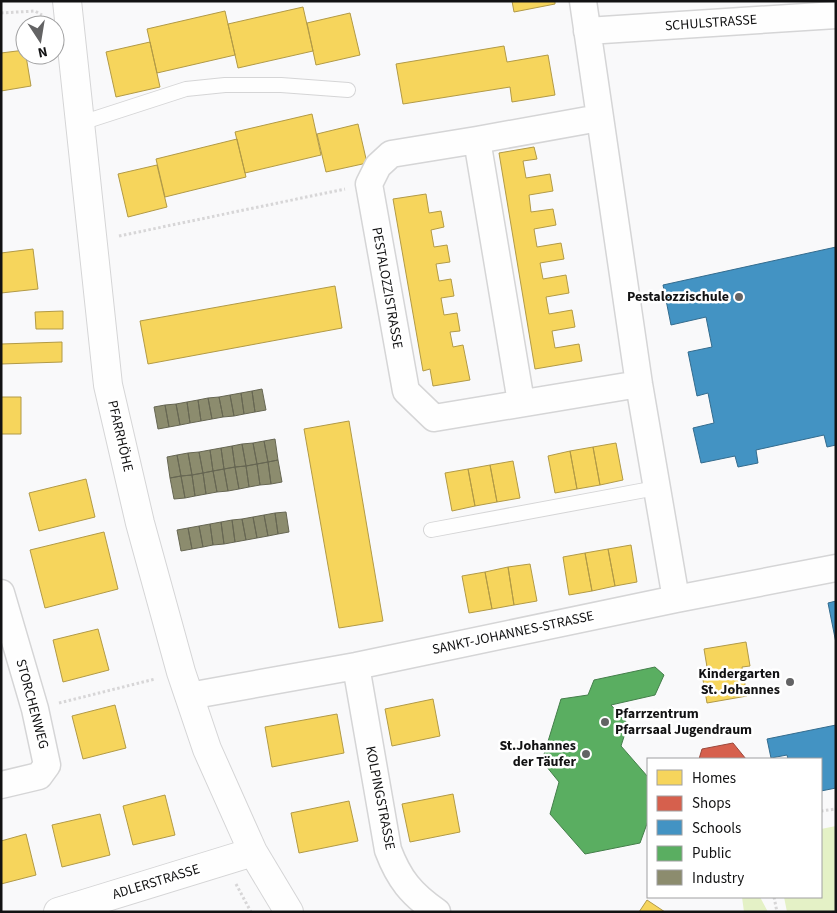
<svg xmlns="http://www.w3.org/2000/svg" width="837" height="913" viewBox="0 0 837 913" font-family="'Source Sans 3',sans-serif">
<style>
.green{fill:#e4f1c6}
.homes{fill:#f6d55c;stroke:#b29a46}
.shops{fill:#d6604d;stroke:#9b493c}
.schools{fill:#4393c3;stroke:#346c8e}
.public{fill:#5aae61;stroke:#447f4a}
.industry{fill:#8c8c6e;stroke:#676753}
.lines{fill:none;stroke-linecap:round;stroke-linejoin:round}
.service-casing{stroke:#d5d5d6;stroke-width:16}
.minor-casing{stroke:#d5d5d6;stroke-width:29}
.tertiary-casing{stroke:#d5d5d6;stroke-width:30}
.path{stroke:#d7d6d7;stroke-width:3;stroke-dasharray:2.5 2.5;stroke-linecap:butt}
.service{stroke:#fefefe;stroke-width:14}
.minor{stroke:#fefefe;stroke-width:26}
.tertiary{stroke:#fefefe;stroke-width:28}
.poi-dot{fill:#636364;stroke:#fff;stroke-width:2}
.labels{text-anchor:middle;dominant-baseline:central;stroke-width:5;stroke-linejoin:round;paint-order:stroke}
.street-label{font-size:14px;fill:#121213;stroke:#fff}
.poi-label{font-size:14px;font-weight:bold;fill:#121213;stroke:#fff;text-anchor:end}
</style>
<rect width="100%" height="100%" fill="#f9f9fa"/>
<path class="green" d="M836,826V912H787L784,897H821V829Z
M742,897H760L768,912H744Z"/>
<path class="homes" d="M512,1H555V4L514,12Z
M303,7L313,51L238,68L228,24Z
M225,11L235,55L157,73L147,29Z
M350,13L360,55L316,65L307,23Z
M150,42L160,87L116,97L106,52Z
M504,46L507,62L548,55L555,95L512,102L510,87L403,104L396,64Z
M25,50L31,86L1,91V53Z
M312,114L321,155L245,173L235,132Z
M358,124L367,163L326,172L317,134Z
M237,139L246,177L165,197L156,159Z
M534,147L537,159L523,161L526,178L550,174L553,191L529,195L531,212L553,209L556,225L534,229L537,247L561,243L564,259L540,263L543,279L566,275L569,293L546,297L549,314L572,310L575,327L552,331L555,348L579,344L582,361L535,369L499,153Z
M157,165L167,207L128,217L118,174Z
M426,194L429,213L441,211L444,227L431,230L434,247L447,245L450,262L436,264L439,281L451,279L454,296L441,298L444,315L457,313L460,331L450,332L453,347L463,345L470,380L433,386L430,369L423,371L393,199Z
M33,249L38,289L1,293V253Z
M335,286L342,328L148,364L140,321Z
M63,311V329H36L35,312Z
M62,342V362L1,364V344Z
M1,397H21V434H1Z
M349,421L383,621L339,628L304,429Z
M616,443L623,480L600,485L593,447Z
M593,447L600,485L577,489L570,451Z
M570,451L577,489L555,493L548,456Z
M513,461L520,498L497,502L490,465Z
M490,465L497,502L475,506L468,469Z
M468,469L475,506L452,511L445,473Z
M86,479L95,517L39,531L29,493Z
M104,532L118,589L45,608L30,550Z
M631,545L637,582L615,586L608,549Z
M608,549L615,586L592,591L585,553Z
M585,553L592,591L569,595L563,557Z
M530,564L537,601L514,605L508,567Z
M508,567L514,605L492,609L485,572Z
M485,572L492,609L469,613L462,576Z
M98,629L109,670L63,682L53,640Z
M746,642L750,666L742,667L747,696L707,703L702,674L708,673L704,649Z
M433,699L440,736L392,746L385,709Z
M115,705L126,748L83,759L72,716Z
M337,714L344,753L272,767L265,727Z
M453,794L460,832L410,842L402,804Z
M165,795L175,835L133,845L123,806Z
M349,801L358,841L299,853L291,813Z
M100,814L110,855L62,867L52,825Z
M26,834L36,875L1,884V841Z
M647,900L665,912H639Z"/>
<path class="shops" d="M733,743L746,759H699L702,749Z"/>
<path class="schools" d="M836,247V445L827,447L824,435L756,450L758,463L738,467L735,456L701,463L693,428L714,423L708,393L697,396L688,352L712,347L706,317L671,325L663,285Z
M836,601V643L828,603Z
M836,725V788L821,791V759H788L787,755L771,758L767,739Z"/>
<path class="public" d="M655,667L664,675L655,695L611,705L628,724L621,746L648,777V821L640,843L585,854L550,814L559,782L542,761L561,699L588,695L594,680Z"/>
<path class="industry" d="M262,389L266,410L255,412L252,391Z
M252,391L255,412L244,414L241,393Z
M241,393L244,414L234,416L230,395Z
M230,395L234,416L223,417L219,397Z
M219,397L223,417L212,419L208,398Z
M208,398L212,419L201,421L198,400Z
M198,400L201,421L190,423L187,402Z
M187,402L190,423L180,425L176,404Z
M176,404L180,425L169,427L165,405Z
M165,405L169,427L158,429L154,407Z
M275,439L278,460L268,462L264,441Z
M264,441L268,462L257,464L253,443Z
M253,443L257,464L246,466L242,444Z
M242,444L246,466L235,467L232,446Z
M232,446L235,467L224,469L221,448Z
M221,448L224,469L213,471L210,450Z
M210,450L213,471L203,473L199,452Z
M199,452L203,473L192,475L188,453Z
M188,453L192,475L181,476L177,455Z
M177,455L181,476L170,478L167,457Z
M278,460L282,482L271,484L268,462Z
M268,462L271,484L260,485L257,464Z
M257,464L260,485L249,487L246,466Z
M246,466L249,487L239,489L235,467Z
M235,467L239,489L228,491L224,469Z
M224,469L228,491L217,492L213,471Z
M213,471L217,492L206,494L203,473Z
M203,473L206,494L195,496L192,475Z
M192,475L195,496L185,498L181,476Z
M181,476L185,498L174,499L170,478Z
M286,512L289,532L278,534L275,513Z
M275,513L278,534L268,536L264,515Z
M264,515L268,536L257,538L253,517Z
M253,517L257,538L246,540L242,519Z
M242,519L246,540L235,542L232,520Z
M232,520L235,542L224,544L221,522Z
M221,522L224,544L213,545L210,524Z
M210,524L213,545L203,547L199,526Z
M199,526L203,547L192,549L188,528Z
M188,528L192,549L181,551L177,530Z"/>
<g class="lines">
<g class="service-casing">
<path id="service" d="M81,123L186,89L225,85H281L348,90
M431,530L656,488"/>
</g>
<g class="minor-casing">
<path id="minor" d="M583,1L639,384L676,599
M587,31L836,15
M599,118L477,140L391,154L378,166L369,184L406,391L434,418L639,384
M477,140L521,402
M1,593L35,709L47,765L39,776L1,785
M356,666L388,850C399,879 411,894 437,912
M189,696L356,666L676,599L836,568"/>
</g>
<g class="tertiary-casing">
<path id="tertiary" d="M67,1L108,385L140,523L181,672L207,749L253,852L289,912
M58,912L253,852"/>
</g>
<path class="path" d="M1,13L35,11L42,15
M119,236L345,189
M59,703L155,679
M821,811L836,809
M236,884L251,912
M774,897L777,912"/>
<use href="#service" class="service"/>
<use href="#minor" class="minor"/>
<use href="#tertiary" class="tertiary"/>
</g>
<g class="poi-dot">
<circle cx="739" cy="297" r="5"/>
<circle cx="790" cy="682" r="5"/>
<circle cx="605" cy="722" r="5"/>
<circle cx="586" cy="754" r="5"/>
</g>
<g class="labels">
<g class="street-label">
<text transform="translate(711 23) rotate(-4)">SCHULSTRASSE</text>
<text transform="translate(387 288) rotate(80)">PESTALOZZISTRASSE</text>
<text transform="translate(120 436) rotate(77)">PFARRHÖHE</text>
<text transform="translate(513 633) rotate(-12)">SANKT-JOHANNES-STRASSE</text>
<text transform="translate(32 704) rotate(75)">STORCHENWEG</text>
<text transform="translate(380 798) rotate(79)">KOLPINGSTRASSE</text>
<text transform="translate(156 882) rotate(-17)">ADLERSTRASSE</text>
</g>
<g class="poi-label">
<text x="729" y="297">Pestalozzischule</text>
<text x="780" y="674">Kindergarten<tspan x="780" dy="16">St. Johannes</tspan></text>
<text x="615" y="714" text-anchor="start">Pfarrzentrum<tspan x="615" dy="16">Pfarrsaal Jugendraum</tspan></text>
<text x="576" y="746">St.Johannes<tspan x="576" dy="16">der Täufer</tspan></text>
</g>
</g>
<rect width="837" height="913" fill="none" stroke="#121213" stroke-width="5"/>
<rect x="647" y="758" width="175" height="140" fill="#ffffff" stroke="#a0a0a1"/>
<rect x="657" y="770" width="25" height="15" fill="#f6d55c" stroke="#a0a0a1"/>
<text x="692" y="783" font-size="15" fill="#121213">Homes</text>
<rect x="657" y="796" width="25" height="15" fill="#d6604d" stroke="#a0a0a1"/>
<text x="692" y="808" font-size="15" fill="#121213">Shops</text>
<rect x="657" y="820" width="25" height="15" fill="#4393c3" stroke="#a0a0a1"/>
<text x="692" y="833" font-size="15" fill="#121213">Schools</text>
<rect x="657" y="846" width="25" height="15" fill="#5aae61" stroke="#a0a0a1"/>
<text x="692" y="858" font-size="15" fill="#121213">Public</text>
<rect x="657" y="870" width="25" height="15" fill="#8c8c6e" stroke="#a0a0a1"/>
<text x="692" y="883" font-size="15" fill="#121213">Industry</text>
<g transform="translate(40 40) rotate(168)"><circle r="24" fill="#ffffff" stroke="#a0a0a1"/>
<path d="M0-4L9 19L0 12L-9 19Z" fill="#636364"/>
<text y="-8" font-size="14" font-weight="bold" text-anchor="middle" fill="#121213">N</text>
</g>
</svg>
